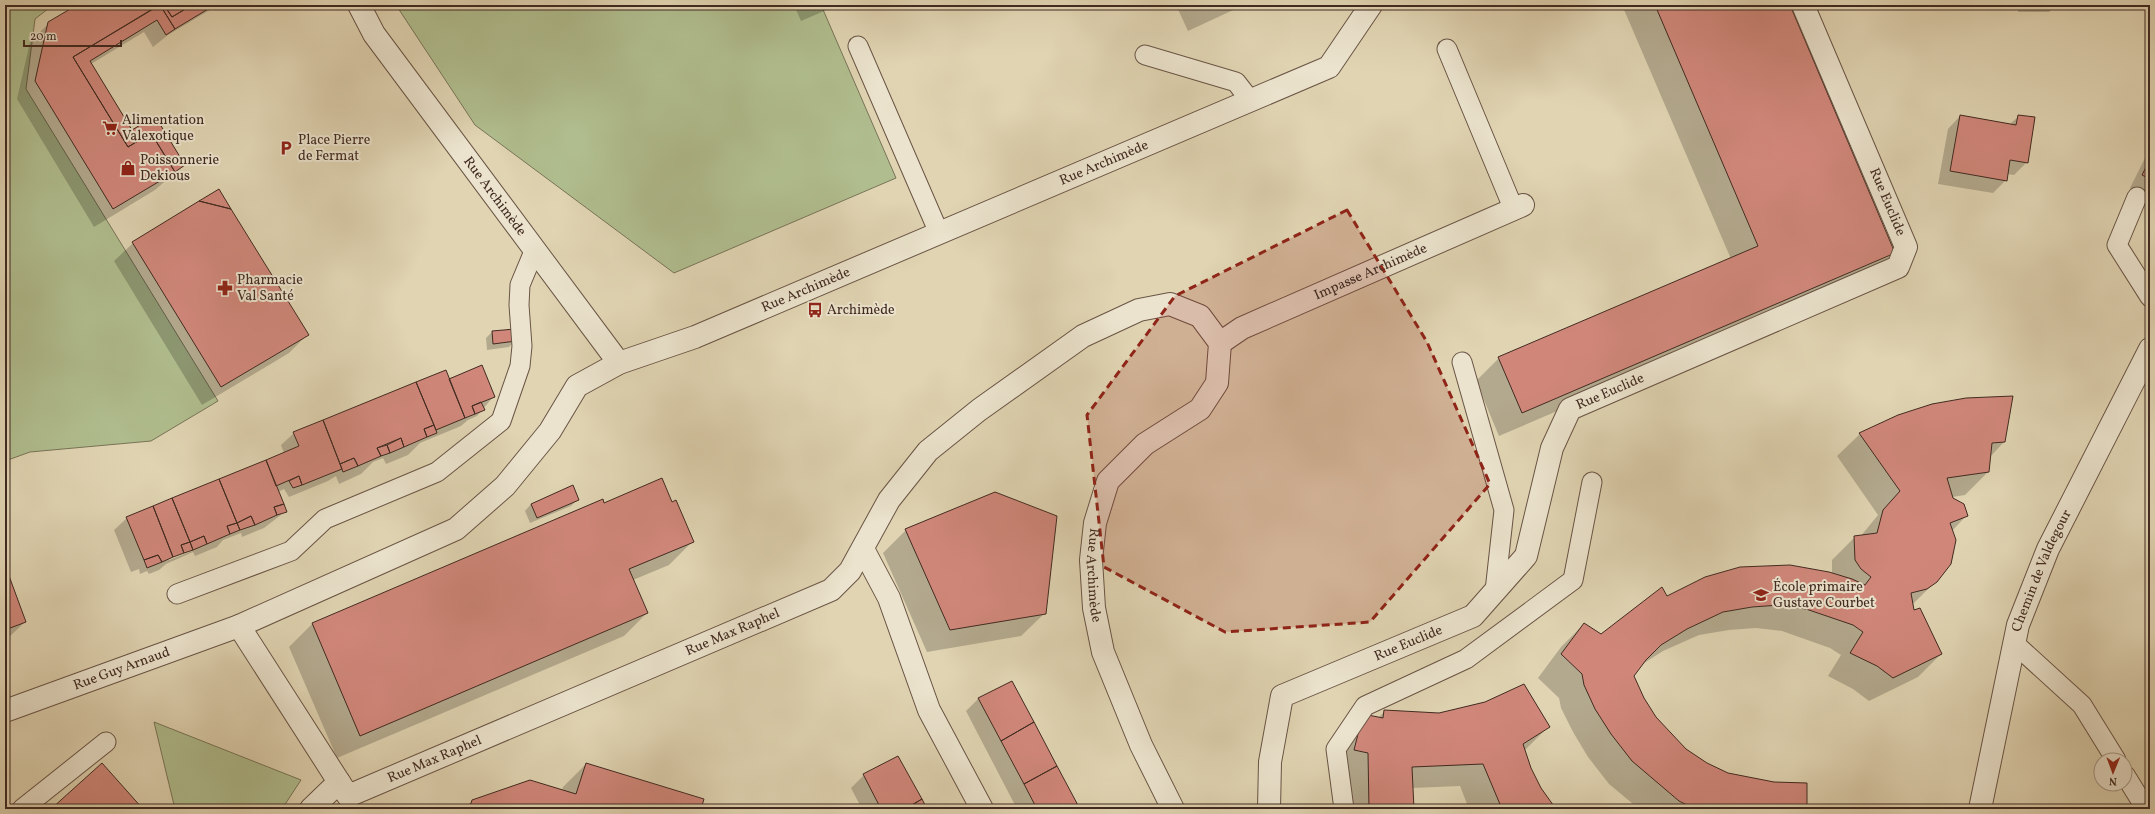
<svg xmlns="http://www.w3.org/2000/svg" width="2155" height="814" viewBox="0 0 2155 814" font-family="Vollkorn,serif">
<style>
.green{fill:#b0bd8e;stroke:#787458}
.shadow{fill:#0003;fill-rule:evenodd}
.building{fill:#d0877a;stroke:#412a21}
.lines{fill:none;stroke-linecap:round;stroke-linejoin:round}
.lane-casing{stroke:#695445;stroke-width:21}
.street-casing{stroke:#695445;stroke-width:24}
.lane{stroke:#ebe3cd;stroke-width:19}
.street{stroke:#ebe3cd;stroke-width:22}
.marked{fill:#8f2418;fill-opacity:0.2;stroke:#8f2418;stroke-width:3;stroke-dasharray:8 5;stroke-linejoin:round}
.labels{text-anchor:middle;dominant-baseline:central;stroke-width:4;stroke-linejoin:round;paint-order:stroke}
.poi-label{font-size:14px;fill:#412a21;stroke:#ebe3cd;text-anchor:start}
.street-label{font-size:14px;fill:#412a21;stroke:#ebe3cd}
</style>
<rect width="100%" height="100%" fill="#e0d4b2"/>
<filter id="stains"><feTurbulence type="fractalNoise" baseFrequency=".005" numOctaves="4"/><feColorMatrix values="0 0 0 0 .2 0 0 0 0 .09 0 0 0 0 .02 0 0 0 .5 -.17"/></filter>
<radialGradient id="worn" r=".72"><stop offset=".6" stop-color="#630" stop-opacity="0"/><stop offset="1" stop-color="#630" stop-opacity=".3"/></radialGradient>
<path class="green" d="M5,5H53L35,19L26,89L218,401L151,441L30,452L5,461Z
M396,5H821L896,178L674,273L475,125Z
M154,722L301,780L282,809H175Z"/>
<path class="shadow" d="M79,5H218L168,35L153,47L144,32L91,64L132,132L184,165L155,190L94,227L17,99L30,42L49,23Z
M794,5H838L801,21Z
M1176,5H1244L1188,31Z
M1622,5H1789L1894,253L1871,276L1499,436L1476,381L1499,358L1731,259Z
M2018,5H2056L2049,12H2018Z
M1960,116L2009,125L2019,116L2027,162L2014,175L2007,174L2006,180L1993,193L1938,184L1948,129Z
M2150,148V199L2130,188Z
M133,243L307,335L289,353L202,405L114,261Z
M492,332L515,341L509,347L487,350L486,338Z
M448,380L494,396L477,416L468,420L461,426L420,443L408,455L386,464L383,458L373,462L361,474L339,484L336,476L328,481L289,497L284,489L278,492L286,511L264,528L242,537L241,533L223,540L217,547L195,556L193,552L166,564L159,570L149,574L147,571L140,574L139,569L131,572L114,530L127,518L284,453L281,445L294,433ZM192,549V551L169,560L168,558Z
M1860,434L2004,442L1990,457L1988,472L1965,495L1952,497L1967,515L1952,531L1936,581L1912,605L1913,611L1941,654L1918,677L1869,701L1853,689L1828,676L1841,655L1830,648L1782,631L1756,628L1729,630L1699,635L1663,651L1641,665L1633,676L1643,699L1656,718L1685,750L1707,764L1806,809H1639L1609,784L1588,757L1573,732L1561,708L1559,698L1538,678L1561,647L1584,624L1601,635L1666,597L1832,574V560L1855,537H1860L1878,515L1837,456Z
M578,499L571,506L530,523L525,511L531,504Z
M671,504L692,542L669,565L633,580L647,613L624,636L337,758L289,647L312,624L603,505Z
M906,530L1045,613L1021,636L927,652L883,553Z
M5,568L25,622L5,641Z
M978,699L1079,809H1017L966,711Z
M1385,711L1549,726L1524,751L1530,769L1540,788L1555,809H1469L1460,786L1412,788L1413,809H1345L1341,738L1378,718Z
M586,764L700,809H464L472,801L562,791L563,787Z
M864,775L926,809H862L851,788Z"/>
<path class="building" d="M77,5H159L73,57L128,147L151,133L175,172L113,209L35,81L48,22Z
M160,5H164L172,17L192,5L213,6L175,29Z
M160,5L175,29L166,35L157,20L90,61L132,130L155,116L185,165L175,172L151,133L128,147L73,57Z
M164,5H192L172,17Z
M1655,5H1790L1895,253L1522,413L1498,357L1758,246Z
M1960,115L2016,125L2018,115L2035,117L2028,163L2010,160L2007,181L1950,171Z
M2150,159V179L2142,175Z
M219,189L231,209L199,201Z
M199,201L231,209L309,335L221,387L132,242Z
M515,329L516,341L493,344L492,331Z
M482,365L495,397L472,406L475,414L465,418L449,379Z
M446,370L465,418L436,430L416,382Z
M416,382L434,425L424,429L427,437L404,447L401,438L377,448L381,456L358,466L354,458L340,464L323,420Z
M2013,396L2005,442L1992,443L1989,472L1947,478L1953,498L1964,504L1968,516L1950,523L1956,540L1951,564L1937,582L1927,589L1911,593L1914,610L1920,608L1942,654L1893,678L1877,666L1850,653L1863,632L1853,625L1806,609L1780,605L1752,607L1723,612L1687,629L1661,645L1646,660L1634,676L1644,698L1656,717L1686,749L1707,763L1728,773L1774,782L1807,783V809H1695L1679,801L1632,761L1611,734L1595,709L1584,685L1582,674L1561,654L1584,623L1601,634L1662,587L1667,596L1705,577L1740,567L1790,565L1829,572L1852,579L1865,585L1871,577L1861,569L1855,560L1854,536L1877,533L1883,510L1900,491L1859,433L1898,415L1932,404L1966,398Z
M481,402L485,410L475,414L472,406Z
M323,420L342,469L302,485L299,476L276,486L266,460L299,446L293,432Z
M434,425L437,433L427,437L424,429Z
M401,438L404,447L390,453L387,445Z
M387,445L390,453L381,456L377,448Z
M354,458L358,466L343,472L340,464Z
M266,460L284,504L274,507L277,515L255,525L251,516L237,523L219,479Z
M299,476L302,485L293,488L289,481Z
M662,478L672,502L676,500L694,542L629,569L648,613L360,736L312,623L603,499L604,503Z
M219,479L237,523L227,526L230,534L207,544L204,536L190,542L172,498Z
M573,485L579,500L537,518L531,504Z
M995,492L1057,516L1046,614L950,630L905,529Z
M172,498L190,542L181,545L184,553L173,557L153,506Z
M284,504L287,512L277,515L274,507Z
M153,506L173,557L162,562L158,555L144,560L126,517Z
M251,516L255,525L240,530L237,523Z
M237,523L240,530L230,534L227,526Z
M204,536L207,544L193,550L190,542Z
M190,542L193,550L184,553L181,545Z
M158,555L162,562L147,568L144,560Z
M5,565L26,622L5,630Z
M1012,681L1034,722L1001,741L978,698Z
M1524,684L1550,727L1523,744L1531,768L1541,788L1556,809H1502L1483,764L1412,767L1414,809H1369L1368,753L1354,750L1363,714L1383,718L1384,710L1439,713L1485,702Z
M1034,722L1057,766L1024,784L1001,741Z
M898,756L922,799L905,809H881L863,774Z
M102,763L143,809H51Z
M586,763L704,799L701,809H469L472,800L530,780L576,794Z
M1057,766L1080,809H1037L1024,784Z
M922,799L927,809H905Z"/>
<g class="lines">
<g class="lane-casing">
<path id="lane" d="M858,46L939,233
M1447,49L1514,210
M1145,55L1236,82L1250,100
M2137,197L2117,245L2150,297
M1462,362L1504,510L1495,591
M177,594L291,551L325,519L437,472L501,421L520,366L522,346L519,305L520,285L535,249
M2014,643L2082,705L2116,760
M2125,775L2146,809
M22,809L106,742
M1344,809L1336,749L1365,706L1466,659L1573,580L1592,482"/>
</g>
<g class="street-casing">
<g id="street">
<path id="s1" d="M359,5L374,34L619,363"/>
<path id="s2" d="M1220,343L1242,328L1523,205"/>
<path d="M863,549L889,598L929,710L982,809"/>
<path id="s3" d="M239,626L348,796L831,590L850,571L889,500L928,451L979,410L1083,336L1139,310L1170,304L1200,316L1220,343L1217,383L1200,409L1145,444L1108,481L1095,523L1091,560L1094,608L1103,652L1141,745L1173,809"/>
<path id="s4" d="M5,711L239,626L456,529L505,486L550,431L577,386L619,363L695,337L1329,67L1371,5"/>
<path d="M311,809L339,782"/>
<path id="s5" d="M1269,809L1270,762L1282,696L1473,616L1526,556L1552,448L1570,409L1898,267L1906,247L1803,5"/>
<path id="s6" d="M1980,809L2018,625L2048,549L2150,349"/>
</g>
</g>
<use href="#lane" class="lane"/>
<use href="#street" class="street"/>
</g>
<path class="marked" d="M1347,210L1427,342L1490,484L1370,622L1225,632L1104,567L1087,415L1175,296Z"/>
<defs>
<g id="supermarket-bare" transform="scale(1.2)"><path d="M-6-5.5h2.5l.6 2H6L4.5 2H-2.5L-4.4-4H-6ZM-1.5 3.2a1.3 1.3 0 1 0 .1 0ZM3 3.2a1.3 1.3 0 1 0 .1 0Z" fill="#8f2418" stroke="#ebe3cd" stroke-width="2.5" paint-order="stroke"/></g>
<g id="parking-bare" transform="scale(1.2)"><path d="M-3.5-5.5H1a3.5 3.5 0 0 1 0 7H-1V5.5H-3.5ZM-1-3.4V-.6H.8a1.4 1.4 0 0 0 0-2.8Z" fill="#8f2418" stroke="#ebe3cd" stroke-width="2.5" paint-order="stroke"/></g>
<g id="shop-bare" transform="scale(1.2)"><path d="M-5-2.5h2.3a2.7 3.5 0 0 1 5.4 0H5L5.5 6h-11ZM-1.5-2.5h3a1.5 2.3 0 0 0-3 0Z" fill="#8f2418" stroke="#ebe3cd" stroke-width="2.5" paint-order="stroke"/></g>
<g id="pharmacy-bare" transform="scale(1.2)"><path d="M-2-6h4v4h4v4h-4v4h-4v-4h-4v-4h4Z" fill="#8f2418" stroke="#ebe3cd" stroke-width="2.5" paint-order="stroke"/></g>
<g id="bus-bare" transform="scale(1.2)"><path d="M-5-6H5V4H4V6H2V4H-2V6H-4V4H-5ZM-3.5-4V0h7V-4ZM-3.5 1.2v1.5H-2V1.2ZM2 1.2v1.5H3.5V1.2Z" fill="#8f2418" stroke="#ebe3cd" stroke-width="2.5" paint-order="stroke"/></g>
<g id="school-bare" transform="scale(1.2)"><path d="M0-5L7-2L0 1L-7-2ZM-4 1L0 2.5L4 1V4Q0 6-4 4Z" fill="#8f2418" stroke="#ebe3cd" stroke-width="2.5" paint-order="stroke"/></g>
</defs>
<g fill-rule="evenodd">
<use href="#supermarket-bare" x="110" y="128"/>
<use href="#parking-bare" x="286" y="148"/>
<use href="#shop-bare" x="128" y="168"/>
<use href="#pharmacy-bare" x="225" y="288"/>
<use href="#bus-bare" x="815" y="310"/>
<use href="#school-bare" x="1761" y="595"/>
</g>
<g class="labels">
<g class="poi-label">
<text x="122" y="120">Alimentation<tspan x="122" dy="16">Valexotique</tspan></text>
<text x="298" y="140">Place Pierre<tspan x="298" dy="16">de Fermat</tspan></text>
<text x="140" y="160">Poissonnerie<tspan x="140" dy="16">Dekious</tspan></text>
<text x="237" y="280">Pharmacie<tspan x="237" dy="16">Val Santé</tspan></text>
<text x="827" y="310">Archimède</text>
<text x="1773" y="587">École primaire<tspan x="1773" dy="16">Gustave Courbet</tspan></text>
</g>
<g class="street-label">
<text stroke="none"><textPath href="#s4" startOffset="1248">Rue Archimède</textPath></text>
<text stroke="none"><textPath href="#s1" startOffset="235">Rue Archimède</textPath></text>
<text transform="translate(1887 202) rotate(67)">Rue Euclide</text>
<text stroke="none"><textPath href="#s2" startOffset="167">Impasse Archimède</textPath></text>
<text stroke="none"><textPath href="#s4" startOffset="924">Rue Archimède</textPath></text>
<text stroke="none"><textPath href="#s5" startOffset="599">Rue Euclide</textPath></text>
<text stroke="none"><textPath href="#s6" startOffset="247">Chemin de Valdegour</textPath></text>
<text stroke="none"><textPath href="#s3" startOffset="1535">Rue Archimède</textPath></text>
<text stroke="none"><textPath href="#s3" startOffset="620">Rue Max Raphel</textPath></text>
<text stroke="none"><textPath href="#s5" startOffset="251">Rue Euclide</textPath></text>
<text stroke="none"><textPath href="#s4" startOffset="124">Rue Guy Arnaud</textPath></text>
<text stroke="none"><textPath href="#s3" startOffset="296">Rue Max Raphel</textPath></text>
</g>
</g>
<rect width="2155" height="814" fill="none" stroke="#e0d4b2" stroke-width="20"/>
<rect x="6" y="6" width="2143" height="802" fill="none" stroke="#412a21" stroke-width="2"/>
<rect x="10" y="10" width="2135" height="794" fill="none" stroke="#412a21"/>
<g transform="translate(2113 772) rotate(181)"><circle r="19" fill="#ebe3cd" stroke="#a79988"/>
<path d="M0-3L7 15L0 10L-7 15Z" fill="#8f2418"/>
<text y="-6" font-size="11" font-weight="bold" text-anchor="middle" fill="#412a21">N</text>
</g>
<path d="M24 40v6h97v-6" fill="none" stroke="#412a21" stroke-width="2"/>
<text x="30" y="40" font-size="12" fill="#412a21" stroke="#ebe3cd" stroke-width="3" paint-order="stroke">20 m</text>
<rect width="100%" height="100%" filter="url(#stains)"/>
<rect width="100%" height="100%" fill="url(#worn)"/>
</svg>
